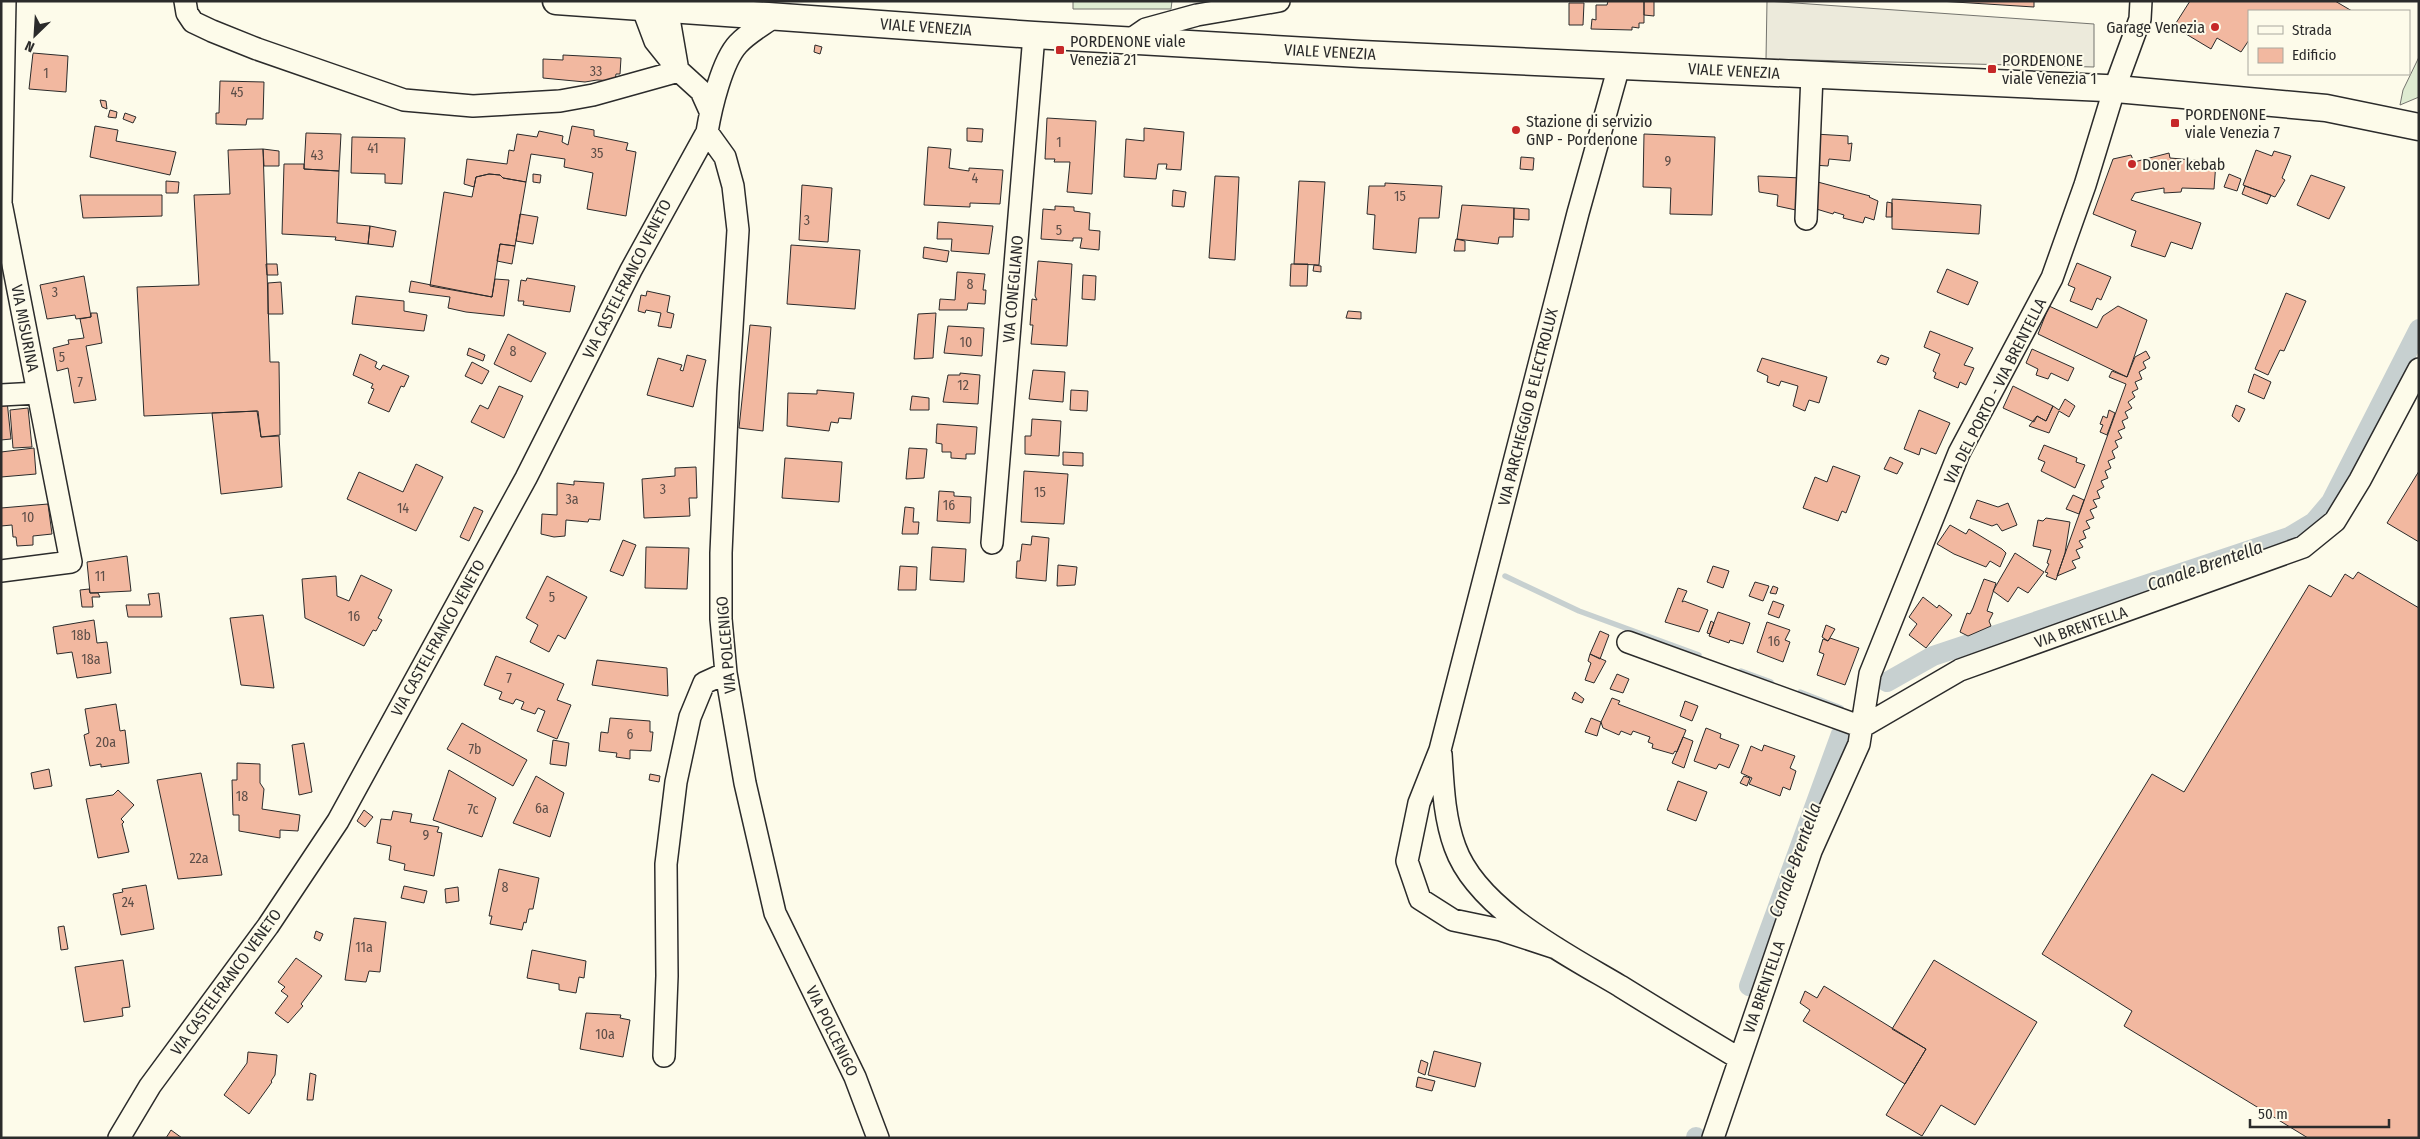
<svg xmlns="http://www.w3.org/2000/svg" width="2420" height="1139" viewBox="0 0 2420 1139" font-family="'Fira Sans Condensed',sans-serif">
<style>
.green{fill:#deebd1;stroke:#74746e}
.parking{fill:#eceadb;stroke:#74746e}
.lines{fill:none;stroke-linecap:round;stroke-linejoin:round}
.stream{stroke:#c7d0d0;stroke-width:5.5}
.canal{stroke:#c7d0d0;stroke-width:20}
.building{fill:#f2b8a0;stroke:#2b2b2b}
.minor-casing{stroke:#2b2b2b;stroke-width:24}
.major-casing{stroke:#2b2b2b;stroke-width:29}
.minor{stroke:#fdfbea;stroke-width:21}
.major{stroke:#fdfbea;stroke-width:26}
.poi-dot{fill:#c62828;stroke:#fdfbea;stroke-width:2}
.labels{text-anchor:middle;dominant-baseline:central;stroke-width:4;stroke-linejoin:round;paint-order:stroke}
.number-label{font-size:14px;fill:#5d4e48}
.street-label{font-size:16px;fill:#2b2b2b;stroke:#fdfbea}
.poi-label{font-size:16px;fill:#2b2b2b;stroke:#fdfbea;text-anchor:start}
.water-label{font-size:18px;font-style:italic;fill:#2b2b2b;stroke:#fdfbea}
</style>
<rect width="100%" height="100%" fill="#fdfbea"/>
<path class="green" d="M1073,1H1172L1171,9H1073Z
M2419,57V97L2400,105L2403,90Z"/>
<path class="parking" d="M1767,1L2094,24V67L1766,59Z"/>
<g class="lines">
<path class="stream" d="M1505,576L1579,611L1699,655
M1741,671L1771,682
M1800,692L1841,708"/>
<path class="canal" d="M1887,682L1933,656L2289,537L2314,522L2331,502L2419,329
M1749,986L1841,734
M1696,1138V1137"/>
</g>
<path class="building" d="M1608,1H1644V23H1639V28L1632,27V30L1591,29L1592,19L1596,20V5H1607Z
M1644,1H1654V16L1644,15Z
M1939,1H2034V7Z
M2190,1H2335L2352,11H2249V40L2241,52L2217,38L2211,49L2186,34L2188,31L2176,23Z
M1569,3H1584L1583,25H1569Z
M815,45L822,47L820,54L814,52Z
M33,53L68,56L66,92L29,89Z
M563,55L621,58L620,74H616L615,81L597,80L585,82L543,78V59L563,60Z
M220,81L264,82L263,119H247L246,125L216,124V113H219Z
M100,100L106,101L107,109L102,107Z
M110,110L117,112L116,118L108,117Z
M125,113L136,117L133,123L123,119Z
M1047,118L1096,121L1092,194L1067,192L1070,162H1054L1055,159H1045Z
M95,126L118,130L116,141L176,152L170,175L90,157Z
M572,126L594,130V136L628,143L626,150L636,152L626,216L587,209L593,173L564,167L565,159L531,154L526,182L503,178L500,175L489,174L476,177L474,187L464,184L467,159L507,164L509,150L514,151L517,134L537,137L539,131L563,136L562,142L568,145Z
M967,128L983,129L982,142L967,141Z
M1144,128L1184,132L1181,170L1166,169L1167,164H1158L1156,179L1124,177L1126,139L1144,141Z
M306,133L341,134L339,171L304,169Z
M1644,134L1715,137L1712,215L1670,214L1671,188L1643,187Z
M1815,134L1848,136V144L1852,143L1850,161L1829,159L1828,166L1813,165Z
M352,137L405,138L402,184L385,183V174L351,173Z
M928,147L951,149L949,168L969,171V168L1003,170L1000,204L970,203V207L924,205Z
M263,149L270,362H279L280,435L261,437L258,411L144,416L137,287L199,285L194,195L230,194L228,150Z
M263,149L279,151V166H264Z
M2256,150L2272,156L2274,151L2291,156L2282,178L2285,180L2275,197L2243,185Z
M2169,153L2170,158L2216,162L2214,189L2182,188L2181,192L2164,193V188L2135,193L2131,200L2201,223L2192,249L2171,242L2165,257L2131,246L2136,231L2093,214L2113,159L2131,155L2134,162Z
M1521,157L1534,158L1533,170L1520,169Z
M284,164H304V169L339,171L337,223L370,226L368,244L335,240L336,237L282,234Z
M489,174L500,175L503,178L526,182L515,246L500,244L492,297L430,286L444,192L472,197L476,177Z
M533,174L541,175L540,183L533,182Z
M2229,174L2241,179L2237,191L2224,187Z
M2311,175L2345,187L2329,219L2297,205Z
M1215,176L1239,177L1235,260L1209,258Z
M1758,176L1801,178L1796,210L1777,206L1778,195L1759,192Z
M166,181L179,182L178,193H166Z
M1299,181L1325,182L1319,265L1294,264Z
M1814,181L1870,196L1869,197L1878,201L1874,220L1865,217L1863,223L1843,218L1844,215L1834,212L1833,214L1813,208Z
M1385,183L1442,186L1439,218H1419L1416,253L1373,249L1375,215L1367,214L1369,186H1385Z
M802,185L832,188L828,242L799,240Z
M2245,186L2271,195L2267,204L2242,194Z
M1173,190L1186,192L1184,207L1172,206Z
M80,195H162V216L83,218Z
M1892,199L1981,205L1979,234L1892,229Z
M1887,202L1892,203V217H1886Z
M1462,205L1514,208L1513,237H1499L1498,244L1457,239Z
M1055,206L1074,207V211L1090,213L1089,230L1100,231L1099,250L1080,248L1082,238H1073V241L1041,239L1043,209L1055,210Z
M1514,208L1529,209V220L1514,219Z
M520,214L538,217L533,244L516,241Z
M938,222L993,226L989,254L951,251L952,239H937Z
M370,226L396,231L393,247L368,244Z
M1456,239L1465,241V251H1454Z
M500,244L515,246L512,264L497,261Z
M791,245L860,250L855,309L787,304Z
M924,247L949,251L947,262L923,258Z
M1038,261L1072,264L1067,346L1031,344L1033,325H1030L1032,299L1037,300L1035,296Z
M2077,263L2111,277L2101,300L2097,298L2092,310L2070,301L2075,288L2068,285Z
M266,264H277L278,275H267Z
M1291,264H1308L1307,286H1290Z
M1314,265L1321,266V272L1313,271Z
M1947,269L1978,282L1968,305L1937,292Z
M957,272L985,274L983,290H986L985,304L968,303L967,310H939L940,299L955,300Z
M1083,275L1096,276L1095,300L1082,299Z
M84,276L91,317L76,319L75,315L47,319L40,285Z
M527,278L575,286L570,312L523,305L524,301H518L521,280L526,281Z
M495,279L509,280L504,316L466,312L448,308L450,297L409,292L411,281L492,297Z
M281,282L283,314H268V283Z
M647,291L670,296L667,312L674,314L671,328L658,326L661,313L646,310L645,313L638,311L641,295L646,296Z
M2286,293L2306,301L2284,351L2280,350L2268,375L2255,369Z
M356,296L404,301V311L427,315L424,331L352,324Z
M2049,306L2097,328L2103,316L2118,306L2147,320L2127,377L2038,334Z
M1348,311L1361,312V319L1346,318Z
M91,313H97L102,343L86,346L96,400L74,403L68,368L57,371L53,348L69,344L68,340L84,338L80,319L91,317Z
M936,313L933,358L914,359L918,314Z
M750,325L771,327L763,431L739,428Z
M948,326L984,328L982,356L944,353Z
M1930,331L1973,348L1964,365L1974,368L1966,385L1960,382L1958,388L1934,378L1936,373L1933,371L1940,354L1924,347Z
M508,334L546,353L531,382L494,364Z
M469,348L485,355L483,361L467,355Z
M2032,349L2074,368L2068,381L2051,373L2048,379L2036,375L2038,369L2026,363Z
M2146,351L2150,358L2143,362L2146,368L2139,372L2142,379L2135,382L2138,389L2132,392L2135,397L2128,402L2132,408L2125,412L2128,418L2122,421L2125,428L2118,431L2122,438L2115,441L2118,447L2112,451L2115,458L2108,461L2111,468L2105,471L2108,478L2101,481L2104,487L2097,491L2100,498L2093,500L2097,507L2090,510L2094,518L2086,521L2090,528L2083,531L2086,538L2079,541L2083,547L2076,550L2080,558L2072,561L2076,568L2057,576L2126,384L2109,377L2112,371L2127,377L2135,357Z
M360,354L377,362L375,367L380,370L383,365L409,376L404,387L401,386L389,412L368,403L374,389L371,388L373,384L353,375Z
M687,355L706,360L693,407L647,395L658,358L682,365L680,370L683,371Z
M1881,355L1889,358L1886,365L1877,362Z
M1762,358L1827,377L1819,403L1809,400L1805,411L1793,406L1798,386L1781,381L1779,386L1767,382L1768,376L1757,371Z
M472,362L489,371L482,384L465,376Z
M1033,370L1065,372L1063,402L1029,399Z
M960,373L980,375L978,404L943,402L948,375H960Z
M2254,374L2271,382L2264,399L2248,392Z
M499,386L523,396L504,438L471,422L480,405L488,409Z
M2013,386L2053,406L2046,421L2037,416L2034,422L2003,408Z
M817,390L854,393L851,419L839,418L838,423L831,422L829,431L787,426L788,393L817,394Z
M1071,390L1088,391L1087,411L1070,410Z
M912,396L929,398V410H910Z
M2065,399L2075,406L2069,417L2059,411L2049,433L2029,426L2037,416L2046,421L2053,406L2059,410Z
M7,401L11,439L1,440V402Z
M2236,405L2245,409L2239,422L2232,416Z
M28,408L32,447L13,448L10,410Z
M1919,410L1950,423L1936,454L1921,448L1919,455L1904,449Z
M2109,410L2115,413L2107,435L2100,432L2103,425L2100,424L2103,416L2107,418Z
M257,411L261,437L279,436L282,487L221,494L212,413Z
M1032,419L1061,421L1059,456L1025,454V436H1031Z
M937,424L977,427L975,454H966V459L951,458V452H942V444L936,443Z
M2044,445L2077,458L2076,462L2085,465L2075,488L2041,471L2045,462L2038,459Z
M34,448L36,474L1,477V452Z
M909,448L927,449L924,478L906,479Z
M1063,452L1083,453V466L1063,465Z
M1890,457L1903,463L1897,474L1884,469Z
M785,458L842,462L839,502L782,498Z
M416,464L443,477L416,531L347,499L359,472L403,492Z
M1833,466L1860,476L1846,513L1842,511L1838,521L1803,508L1815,477L1827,482Z
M696,467L697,498H689L690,516L644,518L642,479L675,476V468Z
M1024,471L1068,474L1064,524L1021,522Z
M2419,471V542L2387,523Z
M574,481L604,483L600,520L589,519L588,522L566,520L565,536L554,537L541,534L542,514L557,515V483L574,485Z
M939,491L954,492V496L971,497L970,523L937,521Z
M2073,495L2084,500L2079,514L2066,509Z
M1977,500L1998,507L2008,503L2017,525L2002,531L1997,524L1992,526L1970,518Z
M48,504L52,534L33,536V545L17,546L16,537H13L12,525L1,526V508Z
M474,507L483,511L469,541L460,537Z
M905,507L914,508L913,522H919L918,534H902Z
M2046,518L2070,522L2065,553L2056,580L2046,576L2048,573L2045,572L2049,564L2047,563L2051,550L2033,546L2038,520L2043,521Z
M1950,525L1966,534L1969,529L2002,549L2006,553L2000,567L1990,561L1986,567L1954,554L1937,544Z
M1032,536L1049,538L1046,581L1016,578L1017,561H1020L1022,544L1031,545Z
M623,540L636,545L623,576L610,571Z
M646,547L689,548L687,589L645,588Z
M932,547L966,549L964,582L930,580Z
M2015,553L2044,572L2028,593L2018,587L2008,602L1993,591Z
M127,556L131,591L90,593L87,562Z
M1058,565L1077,567L1075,585L1057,586Z
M900,566L917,567L916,590H898Z
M1713,566L1729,571L1723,588L1707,582Z
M2358,572L2419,608V1138H2308L2124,1026L2132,1011L2042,954L2152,774L2184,792L2309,585L2331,597L2345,574L2353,579Z
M361,575L392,590L378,618L382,620L376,631L373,630L364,646L305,618L302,579L336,576L337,596L349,601Z
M547,576L587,597L565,639L558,635L549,652L530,642L538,625L526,618Z
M1984,579L1996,583L1987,611L1993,613L1989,621L1991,626L1968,636L1960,632L1967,613L1970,614L1973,608Z
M1755,582L1769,586L1763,601L1749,596Z
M1773,586L1778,588L1776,594L1770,593Z
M1678,588L1687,591L1682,602L1684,601L1708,610L1699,632L1665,622Z
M89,589L90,593H98L100,597H92L93,607H82L80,590Z
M159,593L162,617H128L126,605H150L148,594Z
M1923,597L1937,608L1939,605L1952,615L1926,648L1909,635L1917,624L1909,617Z
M1773,601L1784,605L1779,618L1768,614Z
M1718,612L1750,623L1743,644L1730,640L1729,643L1709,636Z
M263,615L274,688L241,685L230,618Z
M94,620L97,643L107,642L111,673L77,678L72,652L57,654L53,627Z
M1711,621L1714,623L1710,634L1707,633Z
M1767,622L1790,630L1785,640L1790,642L1783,662L1757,652Z
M1826,625L1835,629L1828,641L1822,637Z
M1600,631L1609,635L1600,659L1590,654Z
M1830,638L1859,648L1845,685L1817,675L1824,654L1819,652L1823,639L1828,641Z
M1590,654L1606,661L1594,683L1585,680L1591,663L1588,661Z
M496,656L564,684L557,700L571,705L557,739L537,731L545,711L538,708L535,714L521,709L524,702L516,699L513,704L499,699L502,692L484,685Z
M597,660L667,668L668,696L592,685Z
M1617,674L1629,679L1623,693L1610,689Z
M1575,692L1584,699L1582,703L1572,699Z
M1612,698L1620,701L1618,704L1686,730L1677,752L1675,751L1673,754L1652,748L1653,744L1648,742L1650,737L1633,731L1631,735L1621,731L1619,735L1603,728L1601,722Z
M1685,701L1698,706L1692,721L1680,716Z
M116,704L120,731L125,730L129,763L101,767V764L90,766L84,735L89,733L85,709Z
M610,718L650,721V732H653L651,751L630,750V759L616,757L617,753L599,751L601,732L608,733Z
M1591,718L1601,722L1597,736L1585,732Z
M462,723L527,760L513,786L447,749Z
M1706,728L1721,734L1720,738L1739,745L1729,768L1719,764L1716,769L1694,761Z
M1683,737L1693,741L1684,768L1672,763Z
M553,740L569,743L566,766L550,764Z
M304,743L312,792L299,795L292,745Z
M1764,745L1795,756L1790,768L1796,771L1790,790L1783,787L1780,796L1749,784L1752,778L1741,773L1751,746L1762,751Z
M237,763L260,764V783L264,789L262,809L300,815L298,831L280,830V838L239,831V815H233L232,780H237Z
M49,769L52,786L34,789L31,773Z
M449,770L496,798L482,837L433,820Z
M201,773L222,875L178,879L157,780Z
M650,774L660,776L659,782L649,780Z
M536,776L564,793L550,837L513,823Z
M1744,776L1750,778L1747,786L1740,783Z
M1678,781L1707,792L1696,821L1667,810Z
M118,790L134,805L121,819L124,822L122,824L129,852L98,858L86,799L113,795Z
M364,810L373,817L365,827L357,821Z
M393,811L412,814L410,822L439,827L437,832L442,833L434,876L404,870L405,864L389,860L391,846L377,843L381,819L391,820Z
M499,869L539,878L533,909H529L526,923L524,922L522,930L490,924L492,916H489Z
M146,885L154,929L121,935L113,894L123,892L122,889Z
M404,886L427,891L424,903L401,898Z
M458,887L459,901L446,903L445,889Z
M354,918L386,922L380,972L369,971L366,982L345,980Z
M64,926L68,949L61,950L58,927Z
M316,931L323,934L320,941L314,938Z
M532,950L586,961L584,978L579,977L576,993L559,990V984L527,978Z
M296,958L322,976L301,1004L303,1006L288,1023L275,1013L288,996L281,991L285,987L278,982Z
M123,960L130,1007L122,1008L123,1016L84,1022L75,967Z
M1934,960L2037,1022L1975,1125L1941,1105L1922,1136L1886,1115L1926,1049L1892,1029Z
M1824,986L1926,1049L1905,1084L1803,1021L1810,1010L1800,1003L1805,991L1817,998Z
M586,1013L621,1015L620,1018L630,1020L623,1057L580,1049Z
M1434,1051L1481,1063L1475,1087L1428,1075Z
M248,1052L277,1055L275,1075L271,1081L272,1082L249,1114L224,1095L247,1063Z
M1421,1060L1428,1063L1425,1075L1418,1072Z
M310,1073L316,1075L313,1100H307Z
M1418,1077L1435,1081L1432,1091L1416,1087Z
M171,1130L182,1138H166Z"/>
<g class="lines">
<g class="minor-casing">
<path id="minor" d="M185,1L187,13L193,22L212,31L257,49L404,100L473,106L560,101L593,95L679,71
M640,1L655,41L679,71L701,91L710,111
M666,1L677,65
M1130,40L1146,29L1197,15L1279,1
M707,132L725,157L733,186L738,230L728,392L721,553V619L726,673L745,783L775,913L855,1077L878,1138
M1806,219L1812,75
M1,395L38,393
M992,543L1034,35
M1,571L71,562L1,203L5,1
M1628,642L1862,727L1960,670L2303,547L2335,521L2360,480L2419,369
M1441,754C1443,785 1444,817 1455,847C1477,909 1566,954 1620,986C1660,1011 1700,1035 1740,1059
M1556,948L1501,930L1453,920L1420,899L1407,861L1419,803L1440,750L1578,213L1619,66
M664,1056L667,976L666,864L676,782L690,717L704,683L726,673
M119,1138L150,1086L268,926L338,821L526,478L631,270L707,132C711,108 722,61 738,44C748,33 763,25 775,16
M1713,1138L1811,851L1859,744L1870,674L1959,453L2052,278L2085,185L2114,90L2140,19L2141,1"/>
</g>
<g class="major-casing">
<path id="major" d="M556,1L1034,35L1361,54L2105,88L2326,108L2419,127"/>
</g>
<use href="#minor" class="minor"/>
<use href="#major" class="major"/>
</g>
<g class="poi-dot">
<circle cx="2215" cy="27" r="5"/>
<rect x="1055" y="45" width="10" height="10" rx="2.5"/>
<rect x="1987" y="64" width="10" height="10" rx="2.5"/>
<rect x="2170" y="118" width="10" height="10" rx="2.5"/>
<circle cx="1516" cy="130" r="5"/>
<circle cx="2132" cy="164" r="5"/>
</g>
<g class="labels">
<g class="number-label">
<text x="596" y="71">33</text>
<text x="46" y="73">1</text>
<text x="237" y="92">45</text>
<text x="1059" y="142">1</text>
<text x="373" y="148">41</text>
<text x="597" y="153">35</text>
<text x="317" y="155">43</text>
<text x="1668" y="161">9</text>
<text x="975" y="178">4</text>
<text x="1400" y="196">15</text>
<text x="807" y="220">3</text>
<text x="1059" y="230">5</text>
<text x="970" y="284">8</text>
<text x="55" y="292">3</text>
<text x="966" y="342">10</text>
<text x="513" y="351">8</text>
<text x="62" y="357">5</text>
<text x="80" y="382">7</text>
<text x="963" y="385">12</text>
<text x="663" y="489">3</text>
<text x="1040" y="492">15</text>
<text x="572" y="499">3a</text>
<text x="949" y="505">16</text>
<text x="403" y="508">14</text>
<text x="28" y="517">10</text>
<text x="100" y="576">11</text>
<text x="552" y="597">5</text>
<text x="354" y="616">16</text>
<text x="81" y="635">18b</text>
<text x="1774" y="641">16</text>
<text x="91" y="659">18a</text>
<text x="509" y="678">7</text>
<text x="630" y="734">6</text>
<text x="106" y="742">20a</text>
<text x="475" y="749">7b</text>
<text x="242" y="796">18</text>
<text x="542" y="808">6a</text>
<text x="473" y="809">7c</text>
<text x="426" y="835">9</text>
<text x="199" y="858">22a</text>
<text x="505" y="887">8</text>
<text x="128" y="902">24</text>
<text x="364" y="947">11a</text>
<text x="605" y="1034">10a</text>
</g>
<g class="street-label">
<text transform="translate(926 27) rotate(4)">VIALE VENEZIA</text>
<text transform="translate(1330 52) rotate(3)">VIALE VENEZIA</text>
<text transform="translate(1734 71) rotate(3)">VIALE VENEZIA</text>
<text transform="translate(627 279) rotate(-63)">VIA CASTELFRANCO VENETO</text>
<text transform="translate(1013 289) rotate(-85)">VIA CONEGLIANO</text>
<text transform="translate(25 328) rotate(79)">VIA MISURINA</text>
<text transform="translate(1995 391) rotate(-63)">VIA DEL PORTO - VIA BRENTELLA</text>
<text transform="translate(1528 407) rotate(-76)">VIA PARCHEGGIO B ELECTROLUX</text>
<text transform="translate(2081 627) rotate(-19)">VIA BRENTELLA</text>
<text transform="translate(438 638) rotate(-61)">VIA CASTELFRANCO VENETO</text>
<text transform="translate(726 645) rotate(-95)">VIA POLCENIGO</text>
<text transform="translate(226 982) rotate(-54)">VIA CASTELFRANCO VENETO</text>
<text transform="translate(1764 987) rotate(-71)">VIA BRENTELLA</text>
<text transform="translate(832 1031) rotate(64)">VIA POLCENIGO</text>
</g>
<g class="poi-label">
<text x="2205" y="27" text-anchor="end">Garage Venezia</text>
<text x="1070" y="41">PORDENONE viale<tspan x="1070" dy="18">Venezia 21</tspan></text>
<text x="2002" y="60">PORDENONE<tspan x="2002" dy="18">viale Venezia 1</tspan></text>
<text x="2185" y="114">PORDENONE<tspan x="2185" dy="18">viale Venezia 7</tspan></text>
<text x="1526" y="121">Stazione di servizio<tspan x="1526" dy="18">GNP - Pordenone</tspan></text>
<text x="2142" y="164">Doner kebab</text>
</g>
<g class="water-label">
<text transform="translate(2205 566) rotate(-19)">Canale Brentella</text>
<text transform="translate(1795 860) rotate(-70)">Canale Brentella</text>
</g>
</g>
<rect width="2420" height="1139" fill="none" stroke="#2b2b2b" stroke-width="5"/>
<rect x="2248" y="10" width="162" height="65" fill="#fdfbea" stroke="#a9a89e"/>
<rect x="2258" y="26" width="25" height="8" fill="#fdfbea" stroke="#a9a89e"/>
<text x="2292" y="35" font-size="15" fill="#2b2b2b">Strada</text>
<rect x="2258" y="48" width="25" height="15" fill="#f2b8a0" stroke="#a9a89e"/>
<text x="2292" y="60" font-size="15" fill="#2b2b2b">Edificio</text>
<g transform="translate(35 35) rotate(205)" stroke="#fdfbea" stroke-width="4" paint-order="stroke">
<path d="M0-4L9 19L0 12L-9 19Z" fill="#2b2b2b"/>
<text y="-8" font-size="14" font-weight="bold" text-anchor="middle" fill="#2b2b2b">N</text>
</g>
<path d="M2250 1119v8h139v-8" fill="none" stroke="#2b2b2b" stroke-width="2.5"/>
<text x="2258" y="1119" font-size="15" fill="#2b2b2b" stroke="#fdfbea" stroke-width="4" paint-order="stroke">50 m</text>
</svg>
